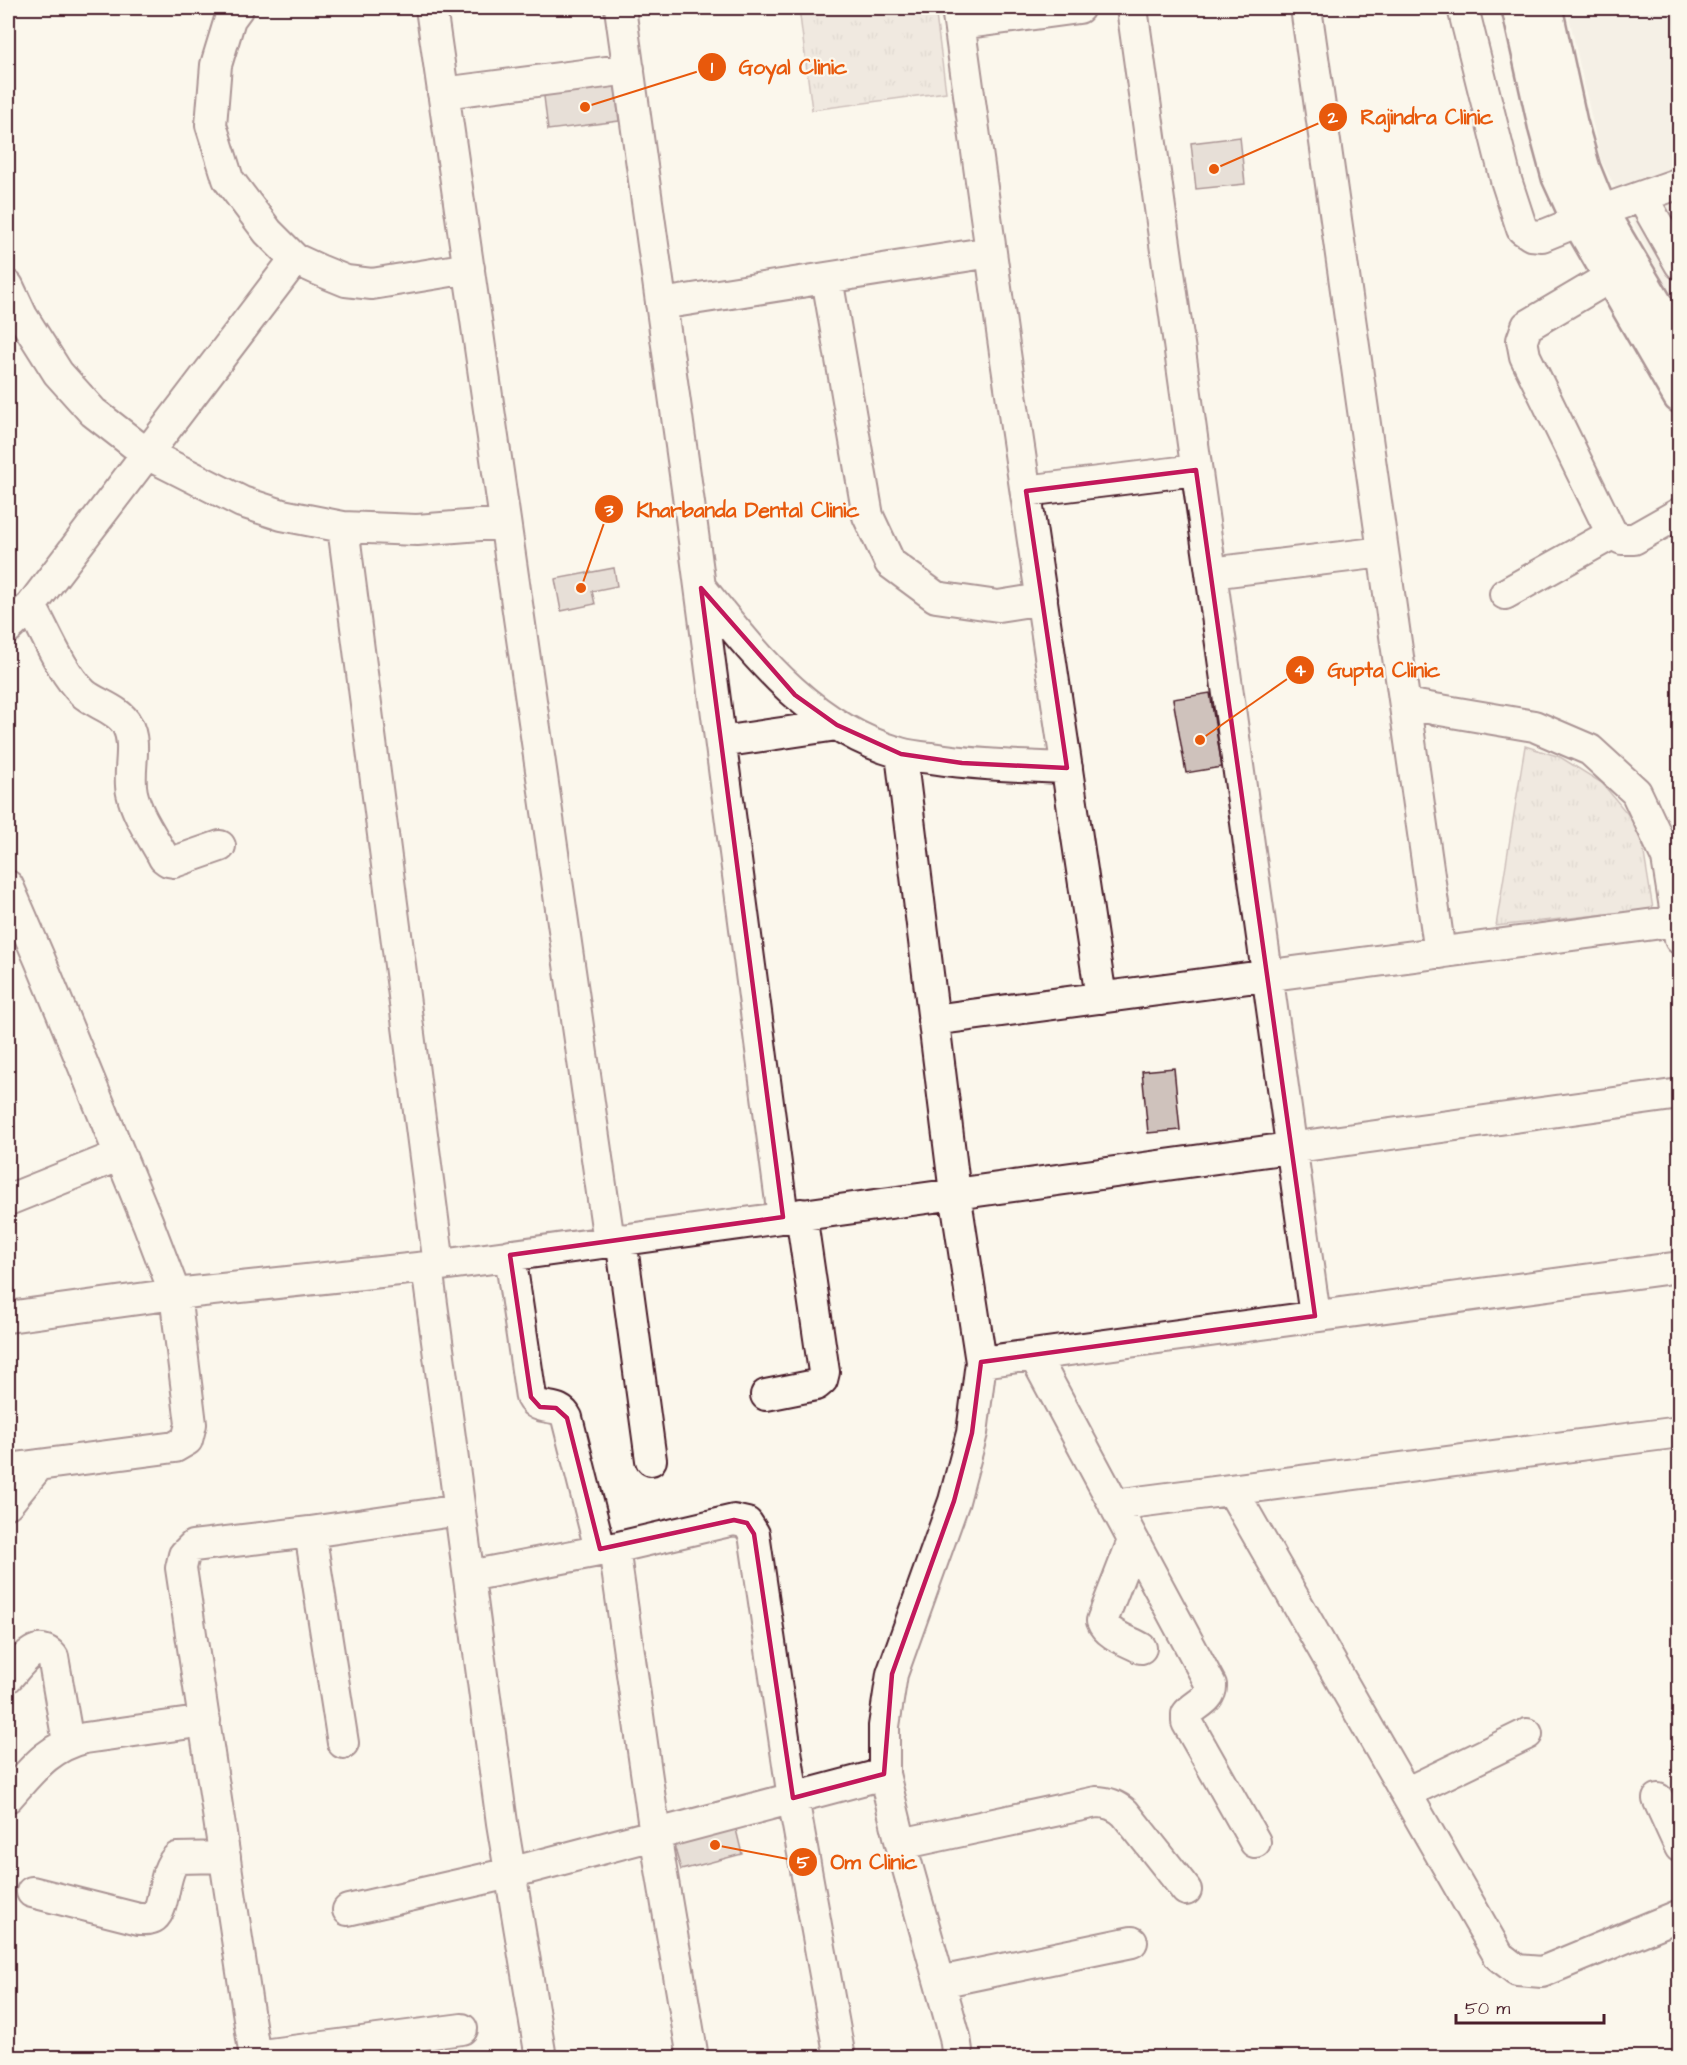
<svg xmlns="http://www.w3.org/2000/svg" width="1687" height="2065" viewBox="0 0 1687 2065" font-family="'Architects Daughter',sans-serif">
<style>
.built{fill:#eee7de}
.park{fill:url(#park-tufts);stroke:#967b7e;stroke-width:1.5}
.building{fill:#cfc2bc;stroke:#4a1f2b;stroke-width:1.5}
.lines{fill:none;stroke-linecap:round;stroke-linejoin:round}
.minor-casing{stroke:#4a1f2b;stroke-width:34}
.major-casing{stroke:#4a1f2b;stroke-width:38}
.minor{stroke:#fbf7ec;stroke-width:30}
.major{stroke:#fbf7ec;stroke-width:33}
.marked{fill:none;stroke:#c2185b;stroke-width:4.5;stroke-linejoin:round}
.leader{fill:none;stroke:#e8590c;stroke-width:2}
.callout-dot{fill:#e8590c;stroke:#fbf7ec;stroke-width:2}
.mark-label{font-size:18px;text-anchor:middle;font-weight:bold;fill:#fff}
.callout-label{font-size:21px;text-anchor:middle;font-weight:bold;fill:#e8590c;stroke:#fbf7ec;stroke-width:4.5;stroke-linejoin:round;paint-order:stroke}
</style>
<defs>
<pattern id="park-tufts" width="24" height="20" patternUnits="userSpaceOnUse" patternTransform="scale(1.5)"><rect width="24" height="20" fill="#e2d7d0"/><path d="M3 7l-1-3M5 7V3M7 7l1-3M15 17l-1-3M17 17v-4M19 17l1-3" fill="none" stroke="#c3b8b3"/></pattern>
</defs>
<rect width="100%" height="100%" fill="#fbf7ec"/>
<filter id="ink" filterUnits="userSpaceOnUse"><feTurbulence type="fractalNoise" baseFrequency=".0167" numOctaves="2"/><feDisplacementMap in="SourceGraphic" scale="12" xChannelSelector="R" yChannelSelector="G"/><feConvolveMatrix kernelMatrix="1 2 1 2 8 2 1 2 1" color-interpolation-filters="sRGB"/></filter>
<g filter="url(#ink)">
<path class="built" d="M1567,8H1679V305L1662,279L1601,160Z"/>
<path class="park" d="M799,8H935L946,92L812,110Z
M1525,746L1560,757L1602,783L1640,829L1653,909L1496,926Z"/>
<path class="building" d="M614,79L619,121L548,130L543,88Z
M1240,137L1245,184L1196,189L1191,143Z
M614,568L617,586L592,591L595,604L561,611L555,579Z
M1210,693L1222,767L1186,773L1173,699Z
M1174,1068L1180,1130L1148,1133L1142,1071Z
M734,1821L742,1854L681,1870L672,1838Z"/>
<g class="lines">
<g class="minor-casing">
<path id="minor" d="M238,8L230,19L216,65L211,125L228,179L268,232L295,259L319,270L346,281L372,284L469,268
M431,8L609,1241
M620,8L689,503L783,1217
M957,8L1006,360L1101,998
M1132,8L1315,1316
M1306,8L1440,953
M1463,8L1506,180L1522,229L1531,235L1542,236L1579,221
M960,24L1079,8
M443,93L629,69
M1642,197L1680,264
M1600,211L1680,183
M827,278L868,516L890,563L936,597L998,606L1042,599
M8,286L22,316L58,373L93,412L147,454L242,502L282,515L343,527L417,530L505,523
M661,304L991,252
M1026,491L1196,470
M343,527L439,1265
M1612,534L1622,539H1634L1680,513
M1211,573L1383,552
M701,588C756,656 811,728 900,753C910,756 921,757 931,758C976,765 1022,766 1067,768
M1505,594L1612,534L1525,356L1522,340L1527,326L1610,277
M31,606C46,633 61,672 83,693C95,704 119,709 127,725C138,745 127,771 132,793C137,816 153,837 164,858L168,861L174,862L220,846
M8,628L31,606L295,259
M1405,704L1534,726L1590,750L1636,792L1667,858L1680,939
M721,742L837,725
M901,754L955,1193L981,1362L972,1433L954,1501L892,1674L884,1726V1774L901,1844L955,2037L958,2058
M8,886L40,960L148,1223L175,1294L191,1424L187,1440L175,1447L8,1469
M933,1020L1677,921
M8,1200L120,1155
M621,1239L651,1460
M510,1255L531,1397C539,1413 559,1401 567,1418L600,1549
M427,1267L502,1823L541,2058
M8,1317L175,1294L427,1267L1680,1094
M1034,1355L1211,1685C1212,1700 1195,1704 1187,1714V1722L1255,1842
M981,1362L1680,1267
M766,1395L816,1385L822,1380L824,1372L801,1214
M1232,1490L1499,1956L1517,1970L1542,1972L1680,1915
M8,1503L39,1465
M1114,1505L1680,1432
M310,1532L343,1743
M1133,1541L1102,1621C1107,1635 1129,1641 1141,1648
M614,1548L655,1834L693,2058
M469,1576L614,1548L734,1520L747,1523L754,1534L793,1798L840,2058
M8,1677C20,1664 37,1637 53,1657L68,1742
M1406,1793L1527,1734
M8,1797C32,1770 48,1747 85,1738L205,1721
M1658,1799L1680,1847
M901,1844L1096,1802C1108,1802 1116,1805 1125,1813L1186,1890
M32,1892L139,1919C144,1919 150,1920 154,1917C166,1907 162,1871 177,1858L225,1857
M348,1910L510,1873L884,1774
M940,1982L1132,1942
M254,2056L462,2029
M255,2058L181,1568L184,1555L193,1546L310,1532L460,1510"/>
</g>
<g class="major-casing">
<path id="major" d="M1519,8L1546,129L1559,177L1579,221L1680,396
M1545,8L1570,123L1583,169L1600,211L1680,346"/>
</g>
<use href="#minor" class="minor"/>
<use href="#major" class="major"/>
</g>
</g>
<path d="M0 0H1687V2065H0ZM1196,470L1315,1316L981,1362L972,1433L954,1501L892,1674L884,1774L793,1798L754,1534L747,1523L734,1520L600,1549L567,1418L556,1408L540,1407L531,1397L510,1255L783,1217L701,588L795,695L837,725L901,754L962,763L1067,768L1026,491Z" fill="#fbf7ec" fill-opacity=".55" fill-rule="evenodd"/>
<path class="marked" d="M1196,470L1315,1316L981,1362L972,1433L954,1501L892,1674L884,1774L793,1798L754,1534L747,1523L734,1520L600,1549L567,1418L556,1408L540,1407L531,1397L510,1255L783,1217L701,588L795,695L837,725L901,754L962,763L1067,768L1026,491Z"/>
<path class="leader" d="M585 107L712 67M1214 169L1333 117M581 588L609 509M1200 740L1300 670M715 1845L803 1862"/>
<g class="callout-dot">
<circle cx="585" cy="107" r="6"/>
<circle cx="1214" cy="169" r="6"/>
<circle cx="581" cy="588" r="6"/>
<circle cx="1200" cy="740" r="6"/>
<circle cx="715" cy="1845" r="6"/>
<circle cx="712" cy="67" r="15"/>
<circle cx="1333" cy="117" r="15"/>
<circle cx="609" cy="509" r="15"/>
<circle cx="1300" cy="670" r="15"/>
<circle cx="803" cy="1862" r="15"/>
</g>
<g class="mark-label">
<text x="712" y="73">1</text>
<text x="1333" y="123">2</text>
<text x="609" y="516">3</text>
<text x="1300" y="676">4</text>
<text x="803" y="1868">5</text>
</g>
<g class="callout-label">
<text x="793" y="74">Goyal Clinic</text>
<text x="1427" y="124">Rajindra Clinic</text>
<text x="748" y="517">Kharbanda Dental Clinic</text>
<text x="1384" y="677">Gupta Clinic</text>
<text x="874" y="1869">Om Clinic</text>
</g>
<rect width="1687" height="2065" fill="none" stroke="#fbf7ec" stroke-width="30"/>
<rect x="15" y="15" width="1657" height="2035" fill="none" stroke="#4a1f2b" stroke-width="2" filter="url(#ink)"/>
<path d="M1456 2014v9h148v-9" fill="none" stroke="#4a1f2b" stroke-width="3"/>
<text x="1465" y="2014" font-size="18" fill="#4a1f2b" stroke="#fbf7ec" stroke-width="4.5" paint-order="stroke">50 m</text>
</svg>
